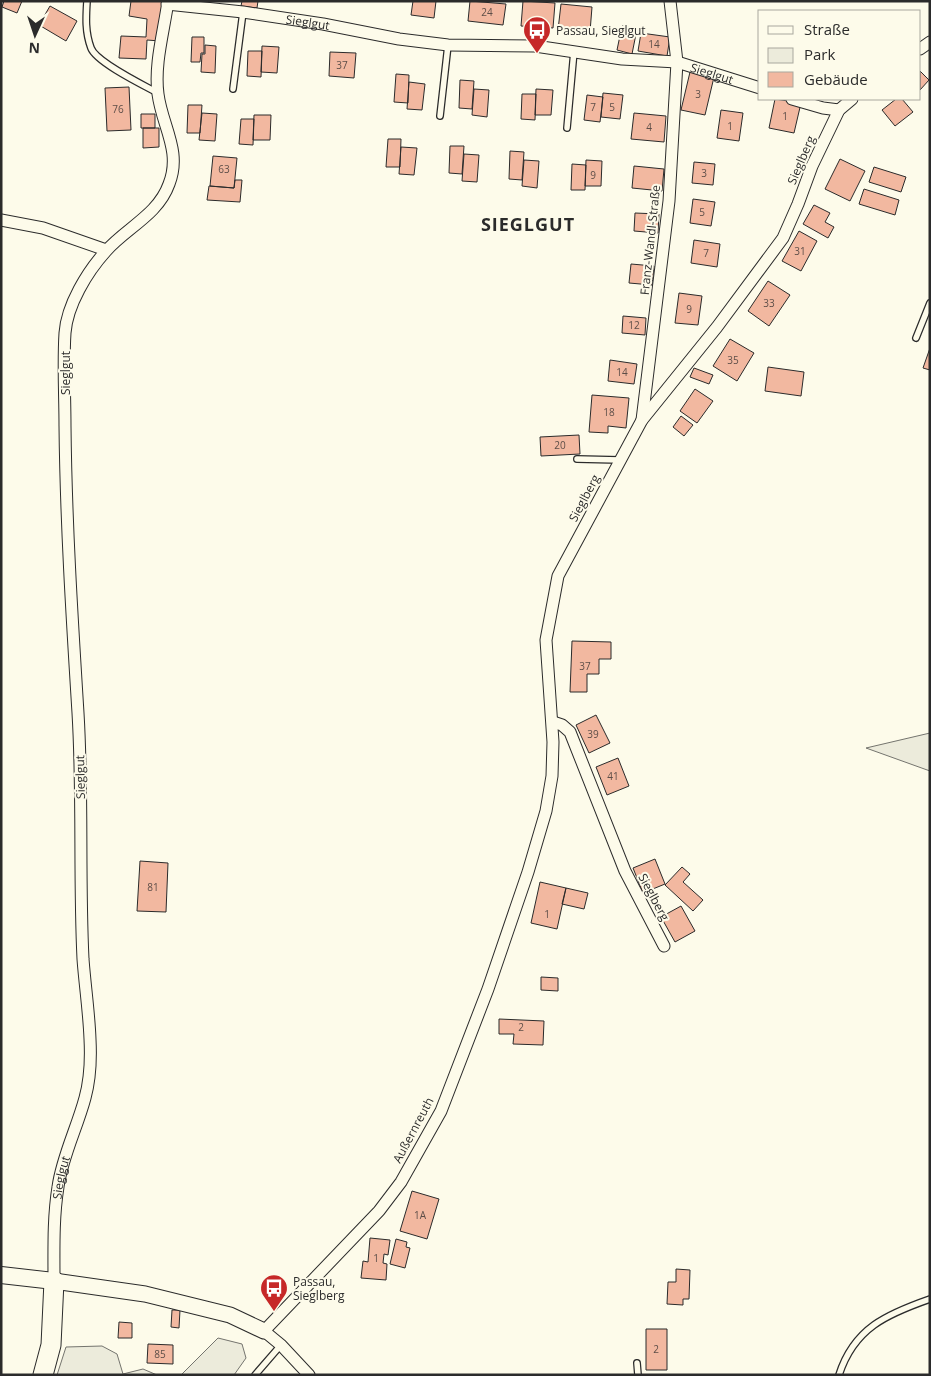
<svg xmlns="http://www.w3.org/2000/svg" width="931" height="1376" viewBox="0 0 931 1376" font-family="'Open Sans',sans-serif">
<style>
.green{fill:#ecebdb;stroke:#74746e}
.building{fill:#f2b8a0;stroke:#2b2b2b}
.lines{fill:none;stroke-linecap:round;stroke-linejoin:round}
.service-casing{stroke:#2b2b2b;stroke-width:8}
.minor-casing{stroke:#2b2b2b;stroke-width:13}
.tertiary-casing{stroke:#2b2b2b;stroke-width:17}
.secondary-casing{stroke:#2b2b2b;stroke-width:18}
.primary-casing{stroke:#2b2b2b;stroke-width:21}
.service{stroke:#fdfbea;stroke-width:5.5}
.minor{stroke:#fdfbea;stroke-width:11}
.tertiary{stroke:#fdfbea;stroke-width:15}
.secondary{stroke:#fdfbea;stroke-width:16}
.primary{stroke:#fdfbea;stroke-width:19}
.labels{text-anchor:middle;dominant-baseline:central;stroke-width:4;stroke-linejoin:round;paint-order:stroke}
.number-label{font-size:10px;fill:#5d4e48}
.street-label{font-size:12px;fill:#2b2b2b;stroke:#fdfbea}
.poi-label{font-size:12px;fill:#2b2b2b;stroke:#fdfbea;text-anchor:start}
.district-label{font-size:18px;font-weight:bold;letter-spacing:1px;fill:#2b2b2b;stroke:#fdfbea}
</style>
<rect width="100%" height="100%" fill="#fdfbea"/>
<path class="green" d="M930,733V771L866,748Z
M218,1338L242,1344L246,1358L234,1375H181Z
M102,1346L117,1354L123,1374L143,1369L157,1375H57L66,1347Z"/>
<path class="building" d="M4,1H22L17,13L2,7Z
M131,1H164L160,41L147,40L146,59L119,58L121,36L146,37L147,19L129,16Z
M242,1H258L257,8L241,6Z
M413,1H436L434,18L411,15Z
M470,1L506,4L503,25L468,21Z
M523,1L555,3L553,28L521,26Z
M561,4L592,7L590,32L558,30Z
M50,6L77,21L66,41L39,25Z
M622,26L637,29L632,54L617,50Z
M641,33L670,37L667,56L638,51Z
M192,37H204V53H201L200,62H191Z
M205,45L216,46L215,73L201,72L202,54H205Z
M262,46L279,47L277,73L261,72Z
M248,51H262L261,77L247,76Z
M330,52L356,53L354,78L329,76Z
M920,71L929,80L920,90Z
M690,72L714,77L705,115L681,110Z
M396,74L409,75L408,103L394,102Z
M460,80L474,81L472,109L459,108Z
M409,82L425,84L422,110L407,109Z
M129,87L131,130L107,131L105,88Z
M474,89L489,90L487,117L472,115Z
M536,89L553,90L551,115H535Z
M603,93L623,95L620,119L601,117Z
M522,94H536L535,120L521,119Z
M587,95L603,97L600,122L584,120Z
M775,99L801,103L794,133L769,128Z
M896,99H902L913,112L895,126L882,110Z
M188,105H202L200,133H187Z
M721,110L743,113L739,141L717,138Z
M202,113L217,114L215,141L199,140Z
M634,113L666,116L664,142L631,139Z
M141,114H155V128H141Z
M254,115H271L270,140H253Z
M241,119H254L253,145L239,144Z
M143,128H159V147L143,148Z
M388,139H401L400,167H386Z
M450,146H464L462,174L449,173Z
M401,147L417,148L414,175L399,174Z
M510,151L524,152L522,180L509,179Z
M464,154L479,155L477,182L462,181Z
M213,156L237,158L234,188L210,186Z
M840,159L865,171L850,201L825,189Z
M524,160L539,161L537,188L522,186Z
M586,160L602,161L601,186H585Z
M694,162L715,164L713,185L692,183Z
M572,164L586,165L585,190H571Z
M634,166L664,169L662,191L632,188Z
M874,167L906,177L901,192L869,182Z
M235,180H242L240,202L207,200L209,186L234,188Z
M864,189L899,200L895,215L859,204Z
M693,199L715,202L711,226L690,223Z
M814,205L830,213L825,222L834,227L828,238L803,224Z
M635,213L659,214L658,233L634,231Z
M799,231L817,241L801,271L782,261Z
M694,240L720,244L717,267L691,263Z
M631,264L654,266L652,285L629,283Z
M768,281L790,295L769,326L748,311Z
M679,293L702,296L698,325L675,323Z
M623,316L646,318L645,335L622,333Z
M730,339L754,353L737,381L713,366Z
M930,348V370L923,368Z
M610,360L637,364L634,384L608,381Z
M768,367L804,372L801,396L765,391Z
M694,368L713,375L709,384L690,377Z
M695,389L713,401L697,423L680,411Z
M592,395L629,398L626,428L608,426V433L589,432Z
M681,416L693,425L684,436L673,427Z
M579,435L580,454L541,456L540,437Z
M572,641L611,642V659H599V674H587V692H570Z
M596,715L610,743L589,753L576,725Z
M618,758L629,786L607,795L596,767Z
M655,859L665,884L643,893L633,868Z
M140,861L168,863L166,912L137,911Z
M682,867L690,874L683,882L703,900L693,911L665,885Z
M540,882L566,888L557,929L531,923Z
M566,888L588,893L584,909L562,904Z
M681,906L695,931L675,942L661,917Z
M541,977L558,978V991L541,990Z
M499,1019L544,1021L543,1045L513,1044L514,1034H499Z
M412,1191L439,1199L427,1239L400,1231Z
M370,1238L390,1240L388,1255L384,1254L383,1263L387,1264L386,1280L361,1278L363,1261L368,1262Z
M396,1239L407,1242L406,1247L410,1248L405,1268L390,1264Z
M676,1269L690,1270L689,1299H683V1305L667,1304L668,1282H676Z
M172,1310H180L179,1328L171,1327Z
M119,1322L132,1323V1338H118Z
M646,1329H667V1370H646Z
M148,1344L173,1345V1364L147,1363Z"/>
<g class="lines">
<g class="service-casing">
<path id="service" d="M87,1C86,17 85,32 91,48C96,62 143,85 158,93
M233,89L243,12
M440,116L448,45
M567,128L574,51
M916,338L930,303
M577,459L620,460
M637,1363L638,1375
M255,1375L281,1345
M839,1375C854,1328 887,1314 930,1299"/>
</g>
<g class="minor-casing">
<g id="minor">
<path id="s1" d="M167,4L243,12L323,24L399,39L448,45L535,46L622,59L677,62L760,88"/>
<path d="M920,49L930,42"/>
<path d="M792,99L823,108L839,110"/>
<path d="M1,220L43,228L106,250"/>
<path d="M642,420L669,201L677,62L670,1"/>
<path d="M553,722L562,725L570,732L625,871L664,946"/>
<path id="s2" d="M54,1281C54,1250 53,1218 58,1187C62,1157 77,1128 85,1098C90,1080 91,1058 90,1039C89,1012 85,986 83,959C79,877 83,795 78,713C72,617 66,522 65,426C65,396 63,364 65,333C67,305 87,272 106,251C126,228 158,215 169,184C182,151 162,126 158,94C154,64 164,31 168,1"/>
<path d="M309,1375L281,1345L264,1331L379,1211L401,1182L441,1111L488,989L528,872L546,811L552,776L553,742L546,640L558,576L642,420L717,327L783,238L798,204L812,166L839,110L852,99"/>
</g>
</g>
<g class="tertiary-casing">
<path id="tertiary" d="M54,1281L145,1294L230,1315L264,1331"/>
</g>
<g class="secondary-casing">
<path id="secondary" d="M1,1275L54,1281"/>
</g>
<g class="primary-casing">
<path id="primary" d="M43,1375L51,1345L54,1281"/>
</g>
<use href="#service" class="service"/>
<use href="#minor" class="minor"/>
<use href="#tertiary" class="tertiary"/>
<use href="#secondary" class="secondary"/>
<use href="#primary" class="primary"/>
</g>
<defs>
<g id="bus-pin" transform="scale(1.4375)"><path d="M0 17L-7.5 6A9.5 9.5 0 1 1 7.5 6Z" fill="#c62828" stroke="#fdfbea"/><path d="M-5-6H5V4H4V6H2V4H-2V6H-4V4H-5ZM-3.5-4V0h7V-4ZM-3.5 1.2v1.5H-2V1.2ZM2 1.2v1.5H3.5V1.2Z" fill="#fff"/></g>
</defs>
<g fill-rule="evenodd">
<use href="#bus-pin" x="537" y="30"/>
<use href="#bus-pin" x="274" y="1288"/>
</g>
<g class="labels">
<g class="number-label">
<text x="487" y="12">24</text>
<text x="654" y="44">14</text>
<text x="342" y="65">37</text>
<text x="698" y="94">3</text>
<text x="593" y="107">7</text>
<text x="612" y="107">5</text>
<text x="118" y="109">76</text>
<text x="785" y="116">1</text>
<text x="730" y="126">1</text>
<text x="649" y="127">4</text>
<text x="224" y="169">63</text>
<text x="704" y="173">3</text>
<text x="593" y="175">9</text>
<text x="702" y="212">5</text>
<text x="800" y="251">31</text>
<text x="706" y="253">7</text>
<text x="769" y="303">33</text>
<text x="689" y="309">9</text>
<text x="634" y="325">12</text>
<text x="733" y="360">35</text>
<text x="622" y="372">14</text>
<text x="609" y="412">18</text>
<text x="560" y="445">20</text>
<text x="585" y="666">37</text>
<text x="593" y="734">39</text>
<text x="613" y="776">41</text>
<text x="153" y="887">81</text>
<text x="547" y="914">1</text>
<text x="521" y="1027">2</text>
<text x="420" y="1215">1A</text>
<text x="376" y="1258">1</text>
<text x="656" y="1349">2</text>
<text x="160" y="1354">85</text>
</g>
<g class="street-label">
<text stroke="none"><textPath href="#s1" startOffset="142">Sieglgut</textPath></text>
<text stroke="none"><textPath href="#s1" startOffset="551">Sieglgut</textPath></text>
<text transform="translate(801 160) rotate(-67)">Sieglberg</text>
<text transform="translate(650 240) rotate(-84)">Franz-Wandl-Straße</text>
<text transform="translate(65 373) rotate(-90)">Sieglgut</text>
<text transform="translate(584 498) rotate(-62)">Sieglberg</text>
<text transform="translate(80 777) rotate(-91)">Sieglgut</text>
<text transform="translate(654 897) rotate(62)">Sieglberg</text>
<text transform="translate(413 1130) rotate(-62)">Außernreuth</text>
<text stroke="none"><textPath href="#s2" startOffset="104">Sieglgut</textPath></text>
</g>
<g class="poi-label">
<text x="556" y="30">Passau, Sieglgut</text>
<text x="293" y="1281">Passau,<tspan x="293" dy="14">Sieglberg</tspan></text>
</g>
<g class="district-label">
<text x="528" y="224">SIEGLGUT</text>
</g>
</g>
<rect width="931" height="1376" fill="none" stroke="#2b2b2b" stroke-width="5"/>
<rect x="758" y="10" width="162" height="90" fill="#fdfbea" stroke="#a9a89e"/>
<rect x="768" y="26" width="25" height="8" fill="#fdfbea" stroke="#a9a89e"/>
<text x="804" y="35" font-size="15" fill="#2b2b2b">Straße</text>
<rect x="768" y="48" width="25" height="15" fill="#ecebdb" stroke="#a9a89e"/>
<text x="804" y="60" font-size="15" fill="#2b2b2b">Park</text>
<rect x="768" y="72" width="25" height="15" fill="#f2b8a0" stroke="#a9a89e"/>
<text x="804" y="85" font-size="15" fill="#2b2b2b">Gebäude</text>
<g transform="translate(35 35) rotate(183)" stroke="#fdfbea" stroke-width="4" paint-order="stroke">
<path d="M0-4L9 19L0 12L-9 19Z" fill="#2b2b2b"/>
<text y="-8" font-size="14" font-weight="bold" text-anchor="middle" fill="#2b2b2b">N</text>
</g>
</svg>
